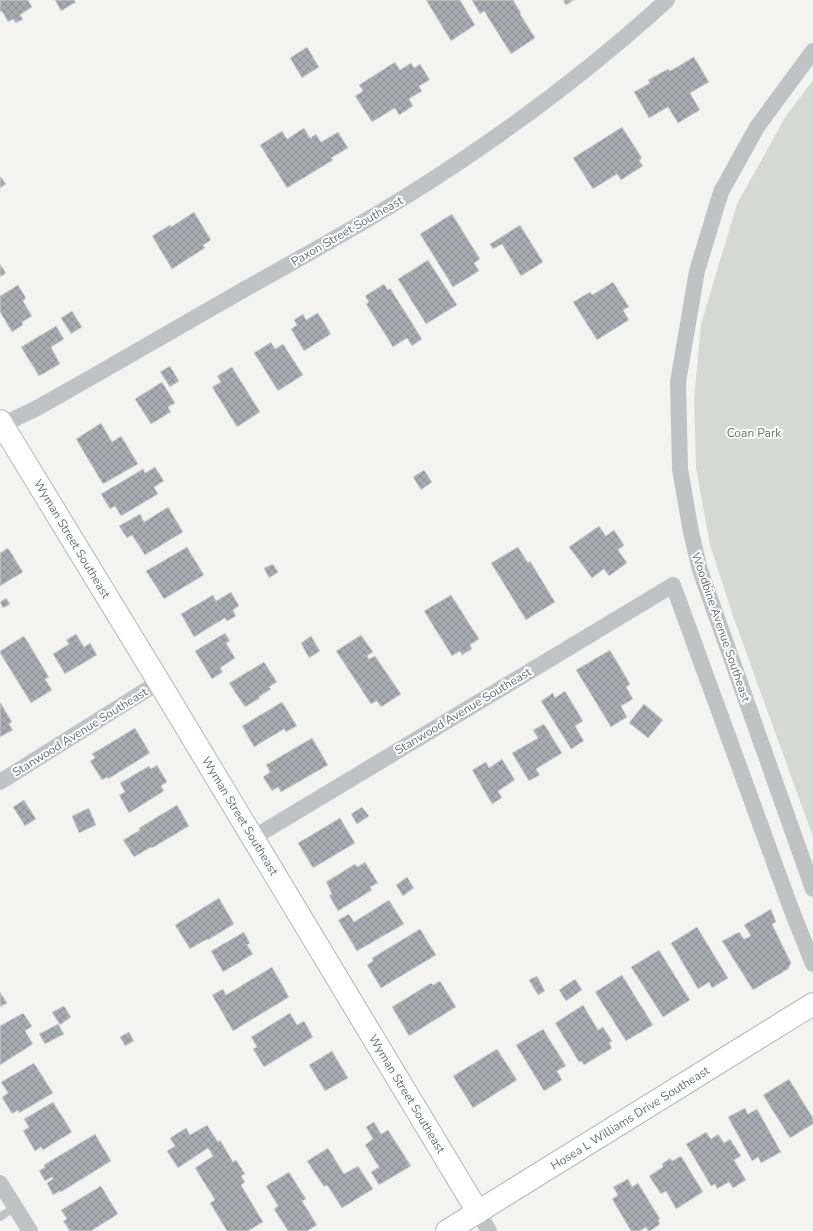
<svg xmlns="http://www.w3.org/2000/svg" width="813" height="1231" viewBox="0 0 813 1231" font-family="'Nunito Sans',sans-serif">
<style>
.park{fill:#d4dad2}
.building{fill:url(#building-cross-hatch);stroke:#d5d5d3}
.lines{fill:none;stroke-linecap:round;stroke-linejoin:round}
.secondary-casing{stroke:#b2b5ba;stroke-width:24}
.lane{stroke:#c0c2c5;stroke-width:8}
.street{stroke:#c0c2c5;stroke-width:16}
.secondary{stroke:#fff;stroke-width:22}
.labels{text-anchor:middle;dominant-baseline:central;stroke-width:4;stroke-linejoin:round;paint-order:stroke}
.street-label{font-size:12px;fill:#676f7e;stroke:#fff}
.park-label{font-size:12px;fill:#657665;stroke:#fff}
</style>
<defs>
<pattern id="building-cross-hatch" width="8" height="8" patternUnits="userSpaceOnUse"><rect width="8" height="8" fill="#a7abb2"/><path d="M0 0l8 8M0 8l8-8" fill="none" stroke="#8c8f96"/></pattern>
</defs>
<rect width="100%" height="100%" fill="#f3f4f1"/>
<path class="park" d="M813,80V837L733,616L710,545L696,468L694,399L701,324L737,204L786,116Z"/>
<path class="building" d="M0,0H28L32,7L20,15L23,19L16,23L13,19L8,22L2,11L0,12Z
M55,0H74L76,2L61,11Z
M426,0H460L475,25L451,41Z
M472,0H513L521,13L520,14L535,38L511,54L484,11L480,14Z
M563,0H574L566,5Z
M307,47L319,67L302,78L290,58Z
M694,57L709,82L690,93L700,110L678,123L668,107L649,118L634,92L650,83L648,80L668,69L670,71Z
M395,62L400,70L411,63L414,68L420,64L430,80L419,86L422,91L409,99L413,106L399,115L395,108L372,122L355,96L363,91L359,85Z
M622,127L642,158L639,160L643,166L621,180L617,174L593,189L573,158Z
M304,128L310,138L316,134L321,142L338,132L348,148L331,158L333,160L287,188L260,145L282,131L287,139Z
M0,177H1L6,184L0,188Z
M194,212L211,240L203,245L205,248L172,269L152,236L170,225L171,227Z
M452,214L480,259L474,263L479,271L453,287L420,234Z
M520,225L543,262L521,276L502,244L493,249L490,244Z
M428,260L457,305L426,324L398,279Z
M0,264L6,273L0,277Z
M613,282L629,307L623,310L629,320L597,340L573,302L590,292L592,295Z
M384,284L388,290L390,288L422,339L412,346L407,338L393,347L366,304L369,302L365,296Z
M18,285L26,298L23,301L32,316L22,322L23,325L12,332L0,312V296Z
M72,311L82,327L71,334L61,318Z
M318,313L331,334L304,351L291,329L297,325L294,320L303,314L306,320Z
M56,326L64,339L51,347L60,364L39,376L21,347Z
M271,342L275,349L283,344L303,375L278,391L254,353Z
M170,366L179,381L170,387L160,372Z
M232,367L260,412L237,427L212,387L221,382L217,376Z
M162,382L175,403L168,407L171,412L151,424L135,399Z
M101,423L112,442L121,436L138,464L103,484L76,439Z
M155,467L164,481L154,487L158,494L121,516L115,506L110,509L101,494L143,469L145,473Z
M424,470L432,482L421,490L413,477Z
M168,507L183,532L145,555L132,535L127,538L119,526L140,514L144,522Z
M599,526L606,536L614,530L624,545L618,550L627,563L609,576L604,569L592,578L569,547Z
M187,547L204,575L164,599L146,571Z
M518,547L528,563L530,561L555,602L526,620L491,563Z
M8,548L23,572L0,586V553Z
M273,564L278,572L269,578L264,568Z
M231,592L239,606L233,610L236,616L227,621L225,618L194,637L181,614L213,595L216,601Z
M451,595L479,639L470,645L472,649L462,655L460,651L452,656L424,611Z
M6,598L10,604L3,608L0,602Z
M225,633L230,641L226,643L235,658L220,668L223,672L212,679L195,651Z
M76,634L84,647L90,643L97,655L65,674L53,654L69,644L66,640Z
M361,635L373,652L367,656L369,659L375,656L401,694L381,707L377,701L371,704L336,651Z
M24,636L49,677L45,679L52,690L31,703L0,653V651Z
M311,636L320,651L309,658L301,643Z
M610,650L630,684L626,687L633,699L621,706L627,717L611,727L576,670Z
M264,662L277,682L269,687L271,689L259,697L260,698L245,707L229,683Z
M565,691L583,721L575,726L584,741L571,749L541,701L553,693L555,698Z
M0,702L12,722L9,724L13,730L0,737Z
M282,702L297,726L286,732L284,729L254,747L242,726Z
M644,704L663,720L648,738L629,723Z
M544,724L562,753L536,769L540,775L529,781L512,753L538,738L533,730Z
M135,728L150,753L108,779L107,777L102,780L90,761L95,758L92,754Z
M312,738L328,765L281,792L278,787L272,791L263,777L270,772L266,765Z
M502,759L515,780L498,791L502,798L492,804L472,770L486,762L489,768Z
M157,765L167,782L161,786L164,791L129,813L119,795L125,792L120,783L149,766L151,769Z
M24,800L36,819L25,826L13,807Z
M177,805L189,826L152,848L151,847L134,857L123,840L140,830L139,828Z
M362,807L369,816L357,824L351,814Z
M89,808L96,825L79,833L72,816Z
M340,818L355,843L313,868L298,843Z
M365,862L378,883L370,887L372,890L338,911L329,895L332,894L326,882L355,864L357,867Z
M407,877L414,888L403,896L396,885Z
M219,898L234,924L208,940L207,939L190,949L175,925Z
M389,900L404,924L357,951L338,920L349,914L354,922Z
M771,909L776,922L772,924L791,963L788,969L753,990L722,941L739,932L744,939L751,936L744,925Z
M697,927L728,978L712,988L709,982L698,989L671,943Z
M420,929L436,955L381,988L367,965L373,961L372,958Z
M244,932L250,943L247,945L253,954L223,972L211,951Z
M659,950L690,1000L663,1017L631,967Z
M272,967L289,997L233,1031L212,995L223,989L226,995Z
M622,975L653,1025L626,1041L595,992Z
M537,976L545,991L538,995L529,980Z
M575,979L582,990L566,1001L559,990Z
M440,981L456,1007L409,1036L392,1007L431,983L433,985Z
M0,992L7,1003L0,1007Z
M583,1005L598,1030L603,1027L612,1041L609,1043L612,1048L584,1065L581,1061L579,1062L555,1023Z
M64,1006L71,1017L60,1025L52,1012Z
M23,1013L32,1026L25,1031L33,1044L0,1065V1026Z
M290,1013L297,1025L304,1021L313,1037L264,1067L253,1049L257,1047L251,1037Z
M58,1024L64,1034L45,1044L39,1034Z
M543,1029L566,1066L557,1071L562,1080L544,1091L516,1045Z
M129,1032L134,1041L125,1046L120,1037Z
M497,1049L517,1080L473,1108L453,1076Z
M332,1051L348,1078L325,1091L309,1065Z
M34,1063L53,1093L19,1113L18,1110L12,1114L2,1097L8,1093L1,1082Z
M789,1079L813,1118V1124L790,1138L763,1095Z
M53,1102L72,1132L43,1150L41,1147L35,1151L23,1131L29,1127L24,1119Z
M745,1108L748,1114L757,1109L781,1152L761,1163L758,1157L752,1161L728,1117Z
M374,1122L381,1134L388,1130L411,1166L379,1185L371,1172L379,1167L365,1145L373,1139L366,1127Z
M207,1125L218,1142L220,1140L233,1162L236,1160L245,1174L241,1176L245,1182L241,1185L263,1222L248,1231H227L210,1203L215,1200L195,1168L213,1156L208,1148L178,1168L167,1151L175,1146L170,1138L186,1128L190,1135Z
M706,1132L711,1139L718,1134L724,1143L730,1139L741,1156L734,1160L746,1180L733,1188L729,1182L717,1189L715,1184L711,1186L686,1144Z
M95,1134L111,1161L61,1192L60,1191L53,1195L47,1183L53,1179L52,1177L45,1181L39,1171L45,1167L44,1165Z
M328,1148L344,1174L358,1166L373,1189L342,1208L327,1185L324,1187L307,1161Z
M681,1156L703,1192L676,1209L666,1191L661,1194L649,1176L663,1167L662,1164L670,1158L672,1161Z
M289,1172L306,1199L302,1201L317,1225L307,1231H288L274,1209L278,1206L266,1186Z
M628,1179L632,1187L638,1183L660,1219L658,1220L660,1224L650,1231H648L646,1227L640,1231H631L612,1199L618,1195L613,1187Z
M101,1186L118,1214L91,1231H70L63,1221L67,1219L61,1210Z"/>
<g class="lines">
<g class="secondary-casing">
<path id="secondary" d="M0,421L159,682L478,1212
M447,1231L813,1004"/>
</g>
<path class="lane" d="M0,1217L15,1207"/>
<path class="street" d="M813,51L757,127L721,192L697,271L678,382L680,469L691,532L700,570L813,889
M2,425L39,407C108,368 177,328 245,289C299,259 353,229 405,197C498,139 586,74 667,0
M0,782L159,682
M253,838L673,585L790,906L813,964
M0,1183L30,1231
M478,1212L489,1231"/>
<use href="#secondary" class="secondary"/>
</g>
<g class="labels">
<g class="street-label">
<text transform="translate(347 231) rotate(-30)">Paxon Street Southeast</text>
<text transform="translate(72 539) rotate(59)">Wyman Street Southeast</text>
<text transform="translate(721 627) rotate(71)">Woodbine Avenue Southeast</text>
<text transform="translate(463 711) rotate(-31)">Stanwood Avenue Southeast</text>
<text transform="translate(80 732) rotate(-32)">Stanwood Avenue Southeast</text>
<text transform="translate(240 816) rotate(59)">Wyman Street Southeast</text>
<text transform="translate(407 1094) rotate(59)">Wyman Street Southeast</text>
<text transform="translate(630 1118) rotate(-32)">Hosea L Williams Drive Southeast</text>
</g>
<g class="park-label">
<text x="754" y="433">Coan Park</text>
</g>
</g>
</svg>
